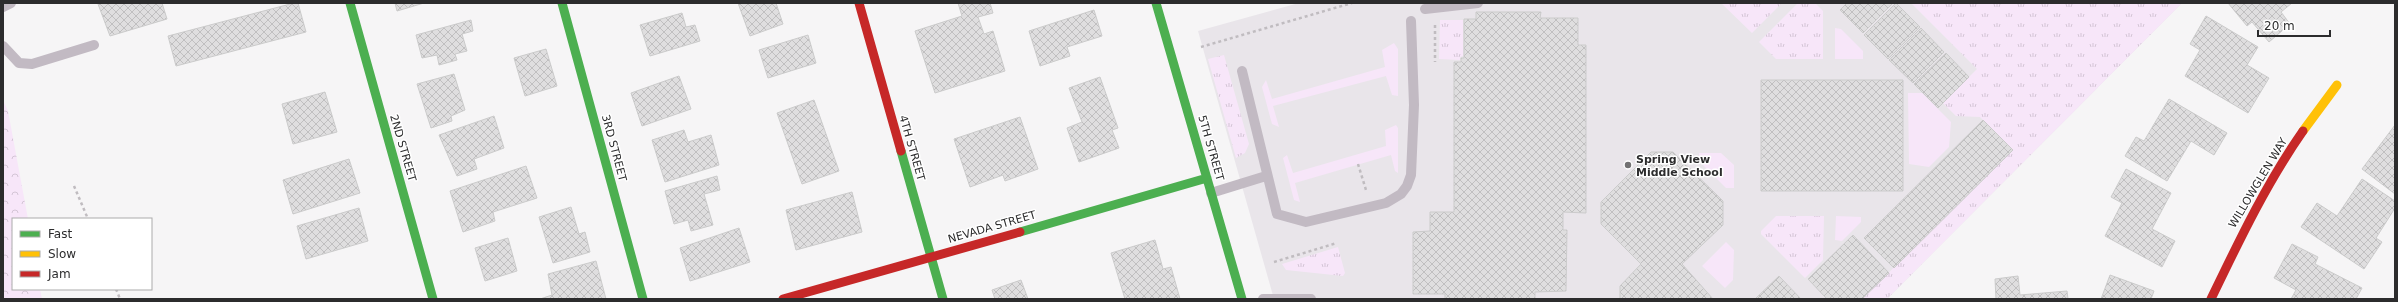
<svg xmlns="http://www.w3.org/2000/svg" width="2398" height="302" viewBox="0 0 2398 302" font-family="'DejaVu Sans',sans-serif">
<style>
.built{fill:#e9e5ea}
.grass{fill:url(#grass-tufts)}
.forest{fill:url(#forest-crowns)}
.garden{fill:#f7e6f9}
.building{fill:url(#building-cross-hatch);stroke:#cbcbcb}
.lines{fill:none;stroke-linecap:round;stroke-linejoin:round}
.path{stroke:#c0bcc0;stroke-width:2.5;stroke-dasharray:3 3;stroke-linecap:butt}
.lane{stroke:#c2bac3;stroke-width:10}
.fast{stroke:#4caf50;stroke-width:9}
.slow{stroke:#ffc107;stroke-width:9}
.jam{stroke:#c62828;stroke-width:9}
.poi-dot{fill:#737273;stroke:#fff;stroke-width:1.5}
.labels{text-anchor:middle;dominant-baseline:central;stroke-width:3;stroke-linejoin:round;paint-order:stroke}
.street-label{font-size:11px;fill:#2c2c2d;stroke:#fff}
.poi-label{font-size:11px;font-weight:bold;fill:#2c2c2d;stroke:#fff;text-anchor:start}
</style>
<defs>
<pattern id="grass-tufts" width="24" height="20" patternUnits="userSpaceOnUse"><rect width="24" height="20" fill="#f7e6f9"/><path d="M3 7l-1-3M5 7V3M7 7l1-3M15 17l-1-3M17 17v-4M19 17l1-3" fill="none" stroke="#d4c5d6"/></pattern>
<pattern id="forest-crowns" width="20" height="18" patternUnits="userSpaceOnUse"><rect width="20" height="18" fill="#f7e6f9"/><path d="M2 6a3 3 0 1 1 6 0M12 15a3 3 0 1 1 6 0" fill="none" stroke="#d4c5d6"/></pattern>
<pattern id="building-cross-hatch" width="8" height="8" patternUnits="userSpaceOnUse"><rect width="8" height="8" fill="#dfdedf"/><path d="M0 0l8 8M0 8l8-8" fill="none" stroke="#c0bfc0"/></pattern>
</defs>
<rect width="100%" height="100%" fill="#f6f5f6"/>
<path class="built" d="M1299,3H2182L1887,299H1274L1198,31Z"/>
<path class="grass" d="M1721,3H1782L1752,33Z
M1798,3H1815L1823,11V59H1776L1759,42Z
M1911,3H2182L1887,299H1862L2013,150L1980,117L1956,116L1943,103L1977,69Z
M1440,20H1463V56L1460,57V60L1439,59Z
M1224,55L1249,144L1245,153L1236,158L1208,59Z
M1776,216H1824L1823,260L1805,278L1761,234V231Z
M1338,247L1345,273L1343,276L1286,270L1282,264Z"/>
<path class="forest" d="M3,100L8,111L28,219H13V289H40L42,299H3Z"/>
<path class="garden" d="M1835,28L1841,29L1863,51V59H1835Z
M1394,43L1398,49V96L1392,95L1386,76L1273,106L1279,127L1272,124L1262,87L1266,80L1272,99L1385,67L1382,50Z
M1908,93H1922L1951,122L1949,147L1929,167L1909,164Z
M1396,125L1398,128V173L1395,171L1391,155L1295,183L1300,202L1294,200L1283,158L1287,155L1293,173L1386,146L1385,130Z
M1699,153H1721L1734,165V188H1726L1699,161Z
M1836,216L1861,217V222L1842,241L1835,240Z
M1726,242L1734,250L1733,280L1725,288L1702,266Z"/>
<path class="building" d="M102,3H162L167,19L110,36L98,4Z
M294,3H298L306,32L176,66L168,36Z
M395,3H424L397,11Z
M738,3H776L783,24L750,36Z
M958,3H990L993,13L978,17L984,34L993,31L1005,71L935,93L915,31L962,16Z
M1847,3H1893L1863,33L1840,10Z
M1896,3L1920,27L1888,59L1864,35Z
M2228,3H2292L2281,12L2290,24L2269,42L2252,22L2247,26Z
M1094,10L1102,36L1067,47L1070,56L1040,66L1029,31Z
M1476,12H1541L1540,18H1578V45H1586V213L1563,212V230H1567L1566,291L1535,292V299H1445V294H1413V232L1430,231V212H1454V62H1461V58H1464V19H1476Z
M682,13L686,27L695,25L700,41L650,56L640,25Z
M2206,16L2258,47L2247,65L2269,78L2248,113L2185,76L2200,50L2190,44Z
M471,20L473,31L462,34L467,51L455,54L457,60L439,65L437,55L422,58L416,35Z
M1921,28L1944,52L1913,83L1889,60Z
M808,35L816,63L768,78L759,50Z
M546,49L557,86L525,96L514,58Z
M1946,53L1969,77L1938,108L1914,84Z
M454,74L465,110L451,116L452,121L431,128L417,84Z
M679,76L691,109L642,126L631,93Z
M1100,77L1118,128L1112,130L1119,148L1079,162L1067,128L1082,122L1069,88Z
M1761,80H1903V191H1761Z
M325,92L337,132L293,144L282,104Z
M2169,99L2227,133L2214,155L2191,141L2167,181L2125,156L2136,137L2144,141Z
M814,100L839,171L802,184L777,113Z
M494,116L504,148L474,159L477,169L457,176L439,135Z
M1020,117L1038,169L1005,181L1003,175L970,187L954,139Z
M1983,120L2013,150L1894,268L1864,238Z
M2395,125V194L2362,169Z
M684,130L688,142L711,135L719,165L665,182L652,140Z
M1651,152H1673L1723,201V225L1682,264L1713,299H1620V286L1641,264L1601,224V202Z
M349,159L360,193L293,214L283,180Z
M526,166L537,198L493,212L495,221L463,232L450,191Z
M2126,169L2171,193L2152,229L2175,241L2162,267L2105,236L2122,203L2111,197Z
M717,176L720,190L704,194L713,225L691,231L688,220L674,224L665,191Z
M2362,179L2395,201V208L2376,238L2382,242L2364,269L2301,227L2317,203L2337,216Z
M852,192L862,232L796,250L786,210Z
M571,207L579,234L585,232L590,252L553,263L539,217Z
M359,208L368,241L306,259L297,226Z
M739,228L750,262L690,281L680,248Z
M1853,235L1889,273L1862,299H1827L1808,279Z
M508,238L517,271L485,281L475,248Z
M1155,240L1163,269L1171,267L1180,299H1125L1111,253Z
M2292,244L2318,257L2315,264L2362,288L2356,299H2291L2296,290L2274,278Z
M596,261L606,299H540L552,295L548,274Z
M2110,275L2154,291L2151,299H2101Z
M1779,276L1801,299H1755Z
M2018,276L2020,295L2067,291L2068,299H1996L1995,279Z
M1021,280L1028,299H995L992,290Z"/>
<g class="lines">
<path class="path" d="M1435,25V62
M1201,47L1352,3
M1358,164L1366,190
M74,186L88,219
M1274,262L1337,243
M116,289L120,299"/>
<path class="lane" d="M3,7L11,3
M1425,9L1478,3
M3,46L19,63L32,64L94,45
M1242,71L1277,214L1306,222L1386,203L1401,194L1407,186L1411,175L1414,105L1411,21
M1211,193L1266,176
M1263,299H1311"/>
<path class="fast" d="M350,3L433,299
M562,3L643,299
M1156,3L1242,299
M901,151L943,299
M1020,232L1207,178"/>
<path class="slow" d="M2303,131L2337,85"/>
<path class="jam" d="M859,3L901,151
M783,299L1020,232
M2211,299C2239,241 2266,184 2303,131"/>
</g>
<circle class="poi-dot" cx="1628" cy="165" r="4"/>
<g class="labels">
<g class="street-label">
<text transform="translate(403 148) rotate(74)">2ND STREET</text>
<text transform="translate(614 148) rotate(75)">3RD STREET</text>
<text transform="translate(912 148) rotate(74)">4TH STREET</text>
<text transform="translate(1211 148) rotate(74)">5TH STREET</text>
<text transform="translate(2258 183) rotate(-59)">WILLOWGLEN WAY</text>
<text transform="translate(992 227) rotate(-16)">NEVADA STREET</text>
</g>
<g class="poi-label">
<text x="1636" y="159">Spring View<tspan x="1636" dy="13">Middle School</tspan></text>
</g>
</g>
<rect width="2398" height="302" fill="none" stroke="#2c2c2d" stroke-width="8"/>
<rect x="12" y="218" width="140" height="72" fill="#ffffff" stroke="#ababab"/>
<rect x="20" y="231" width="20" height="6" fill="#4caf50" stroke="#ababab"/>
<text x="48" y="238" font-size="12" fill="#2c2c2d">Fast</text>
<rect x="20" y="251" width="20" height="6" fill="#ffc107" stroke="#ababab"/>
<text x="48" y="258" font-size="12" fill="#2c2c2d">Slow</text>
<rect x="20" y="271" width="20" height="6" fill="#c62828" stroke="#ababab"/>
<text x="48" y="278" font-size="12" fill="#2c2c2d">Jam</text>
<path d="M2258 30v6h72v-6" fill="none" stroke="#2c2c2d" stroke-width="2"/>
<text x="2264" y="30" font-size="12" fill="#2c2c2d" stroke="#ffffff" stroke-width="3" paint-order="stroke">20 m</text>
</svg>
